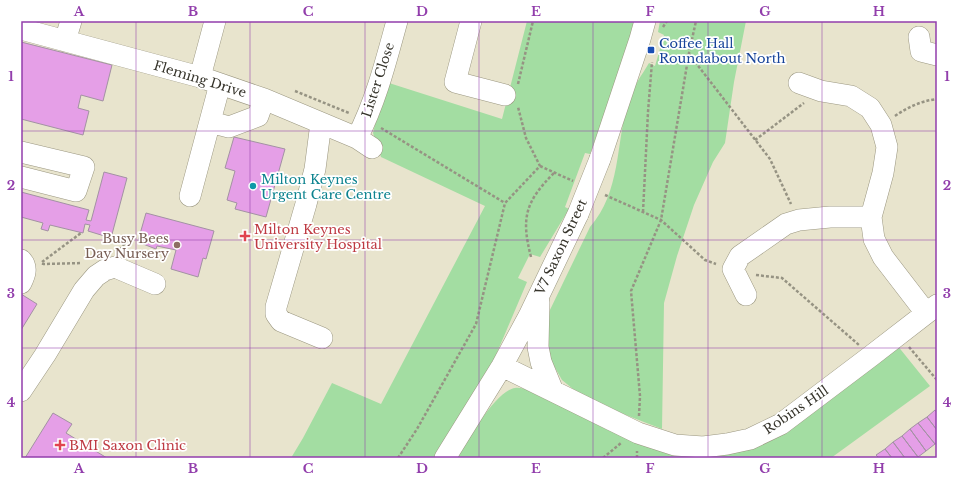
<svg xmlns="http://www.w3.org/2000/svg" width="958" height="479" viewBox="0 0 958 479" font-family="'Libre Baskerville',serif">
<style>
.green{fill:#a3dda2}
.building{fill:#e59fe7;stroke:#a392a3}
.lines{fill:none;stroke-linecap:round;stroke-linejoin:round}
.minor-casing{stroke:#9b9781;stroke-width:22}
.path{stroke:#969383;stroke-width:2.5;stroke-dasharray:3 2;stroke-linecap:butt}
.minor{stroke:#fff;stroke-width:21}
.minor-bridge-casing{stroke:#9b9781;stroke-width:22;stroke-linecap:butt}
.minor-bridge{stroke:#fff;stroke-width:21}
.grid{fill:none;stroke:#923eac;stroke-width:1;stroke-opacity:0.55}
.transit-dot{fill:#1a4fb4;stroke:#fff;stroke-width:1.5}
.culture-dot{fill:#0f9aa8;stroke:#fff;stroke-width:1.5}
.health-dot{fill:#e0444e;stroke:#fff;stroke-width:1.5}
.education-dot{fill:#8d6e63;stroke:#fff;stroke-width:1.5}
.labels{text-anchor:middle;dominant-baseline:central;stroke-width:3.5;stroke-linejoin:round;paint-order:stroke}
.transit-label{font-size:13px;fill:#164399;stroke:#fff;text-anchor:start}
.street-label{font-size:13px;fill:#36342b;stroke:#fff}
.culture-label{font-size:13px;fill:#0d838f;stroke:#fff;text-anchor:start}
.health-label{font-size:13px;fill:#be3a42;stroke:#fff;text-anchor:start}
.education-label{font-size:13px;fill:#785e54;stroke:#fff;text-anchor:end}
.neatline{fill:none;stroke:#923eac;stroke-width:1.5}
.grid-label{font-size:13px;text-anchor:middle;font-weight:bold;fill:#923eac}
</style>
<rect width="100%" height="100%" fill="#e8e4cd"/>
<path class="green" d="M527,21H634L625,56L590,154L585,153L565,207L569,209L540,257L530,254L518,278L527,282L493,362L447,438L434,458H291L303,438L332,383L381,404L485,206L381,157L373,133L379,107L389,83L502,119Z
M660,21H746L734,82L725,143L713,162L694,205L677,256L664,303L662,429L613,410L573,389L562,380L550,359L545,327L549,312L590,227C621,192 616,143 628,101C632,88 642,75 649,63L655,66L664,35L658,32Z
M897,345L930,386L831,458H457C468,441 495,391 515,388C520,387 526,390 530,390L708,455Z"/>
<path class="building" d="M21,42L112,65L103,101L81,95L78,108L89,111L83,135L21,119Z
M234,137L285,149L266,217L235,209L237,203L227,200L235,171L225,168Z
M104,172L127,178L111,238L88,231L90,225L85,224L83,233L50,225L48,231L41,229L43,223L21,217V192L89,210L86,220L91,221Z
M146,213L214,231L206,259L203,258L198,277L171,269L176,250L157,246L156,249L143,244V242L138,241Z
M21,294L37,304L21,330Z
M935,410L937,413V430L927,417Z
M53,413L72,424L66,433L107,458H25Z
M927,417L937,430V443L935,444L918,423Z
M918,423L935,444L926,451L910,429Z
M910,429L926,451L918,457L902,436Z
M902,436L918,457L917,458H905L893,442Z
M893,442L905,458H892L885,449Z
M885,449L892,458H879L876,455Z"/>
<g class="lines">
<g class="minor-casing">
<path id="minor" d="M471,21L455,82L505,95
M21,29L200,77L264,99L357,138L372,148
M919,37L921,51L937,55
M65,41L71,21
M200,77L215,21
M799,83L821,91L851,96L870,108L881,125L887,147L883,173L871,217L874,239L883,257L926,313
M210,122L229,127L258,116L264,99
M321,123L315,169L306,204L276,307V314L281,321L322,338
M357,138C376,101 386,61 397,21
M21,152L84,167L76,191L21,177
M600,159L640,39L645,21
M190,196L220,84
M21,260C28,267 25,275 21,283
M746,295L733,269L740,256L786,224L799,220L830,217H871
M539,302L538,347L541,362L552,389
M502,366L638,433L675,445L703,447L727,444L750,439L781,424L871,356L937,305
M21,391L45,355L84,290L96,276L105,270L115,267L155,284
M445,458L502,366L529,316L578,214"/>
</g>
<path class="path" d="M663,27L667,21
M689,54L770,159L791,204
M518,84L533,21
M295,91L349,113
M895,116C908,107 921,101 937,99
M381,128L505,203
M755,140L804,103
M540,166L573,181
M605,195L661,220L705,260L716,264
M643,212L648,112L652,62
M120,250L127,240L134,241
M531,257C521,218 525,202 554,173
M42,262L81,233
M43,265V264L82,263
M756,275L782,278L859,345
M909,347L937,380
M639,416L640,396L631,291L661,220L689,53L696,21
M398,458L417,429L476,324L505,203L540,166L526,138L518,107
M603,458L621,443
M637,458V451"/>
<use href="#minor" class="minor"/>
<g class="minor-bridge-casing">
<path id="minor-bridge" d="M578,214L600,159"/>
</g>
<use href="#minor-bridge" class="minor-bridge"/>
</g>
<path class="grid" d="M136,21V458M250,21V458M365,21V458M479,21V458M593,21V458M708,21V458M822,21V458M21,131H937M21,240H937M21,348H937"/>
<rect class="transit-dot" x="647" y="46" width="8" height="8" rx="2"/>
<circle class="culture-dot" cx="253" cy="186" r="4"/>
<g class="health-dot">
<path d="M243 230h4v4h4v4h-4v4h-4v-4h-4v-4h4z"/>
<path d="M58 439h4v4h4v4h-4v4h-4v-4h-4v-4h4z"/>
</g>
<circle class="education-dot" cx="177" cy="245" r="4"/>
<g class="labels">
<g class="transit-label">
<text x="659" y="43">Coffee Hall<tspan x="659" dy="15">Roundabout North</tspan></text>
</g>
<g class="street-label">
<text transform="translate(200 79) rotate(17)">Fleming Drive</text>
<text transform="translate(378 80) rotate(-72)">Lister Close</text>
<text transform="translate(561 247) rotate(-65)">V7 Saxon Street</text>
<text transform="translate(796 410) rotate(-34)">Robins Hill</text>
</g>
<g class="culture-label">
<text x="261" y="179">Milton Keynes<tspan x="261" dy="15">Urgent Care Centre</tspan></text>
</g>
<g class="health-label">
<text x="254" y="229">Milton Keynes<tspan x="254" dy="15">University Hospital</tspan></text>
<text x="69" y="445">BMI Saxon Clinic</text>
</g>
<g class="education-label">
<text x="169" y="238">Busy Bees<tspan x="169" dy="15">Day Nursery</tspan></text>
</g>
</g>
<rect width="958" height="479" fill="none" stroke="#ffffff" stroke-width="44"/>
<rect x="22" y="22" width="914" height="435" class="neatline"/>
<g class="grid-label">
<text x="79" y="16">A</text>
<text x="193" y="16">B</text>
<text x="308" y="16">C</text>
<text x="422" y="16">D</text>
<text x="536" y="16">E</text>
<text x="650" y="16">F</text>
<text x="765" y="16">G</text>
<text x="879" y="16">H</text>
<text x="11" y="81">1</text>
<text x="947" y="81">1</text>
<text x="11" y="190">2</text>
<text x="947" y="190">2</text>
<text x="11" y="298">3</text>
<text x="947" y="298">3</text>
<text x="11" y="407">4</text>
<text x="947" y="407">4</text>
<text x="79" y="473">A</text>
<text x="193" y="473">B</text>
<text x="308" y="473">C</text>
<text x="422" y="473">D</text>
<text x="536" y="473">E</text>
<text x="650" y="473">F</text>
<text x="765" y="473">G</text>
<text x="879" y="473">H</text>
</g>
</svg>
